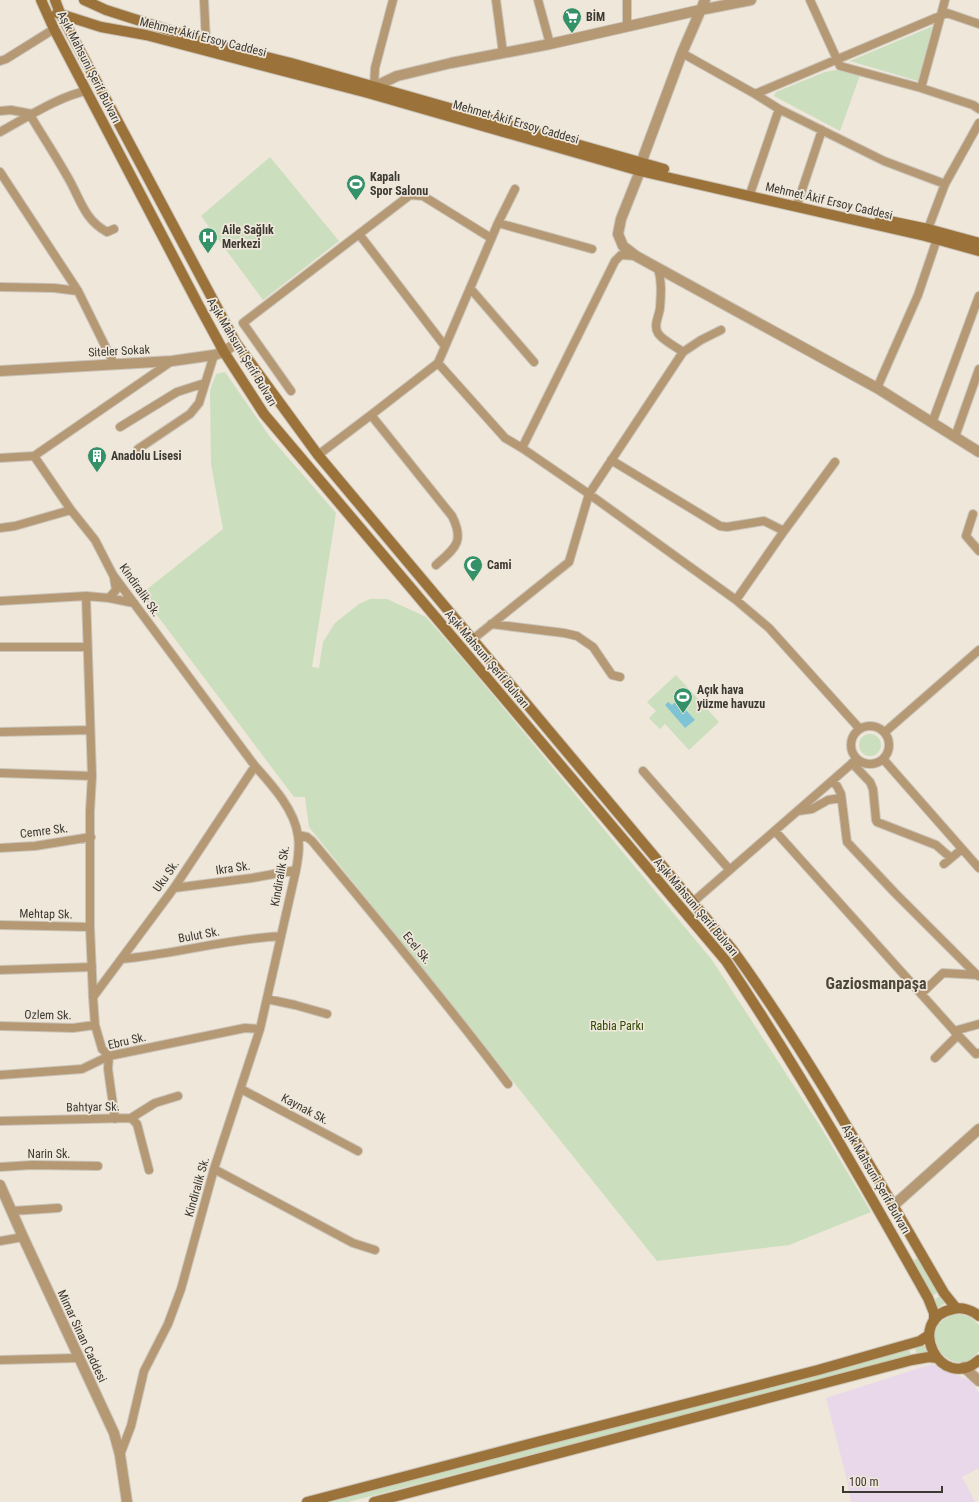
<svg xmlns="http://www.w3.org/2000/svg" width="979" height="1502" viewBox="0 0 979 1502" font-family="'Roboto Condensed',sans-serif">
<style>
.industrial{fill:#e9d8ea}
.green{fill:#cbdebd}
.water{fill:#7fc4d5}
.lines{fill:none;stroke-linecap:round;stroke-linejoin:round}
.minor-casing{stroke:#cbc4b9;stroke-width:10}
.tertiary-casing{stroke:#cbc4b9;stroke-width:12}
.secondary-casing{stroke:#cbc4b9;stroke-width:12}
.minor{stroke:#b59975;stroke-width:8}
.tertiary{stroke:#b59975;stroke-width:10}
.secondary{stroke:#9b7239;stroke-width:10}
.labels{text-anchor:middle;dominant-baseline:central;stroke-width:3.5;stroke-linejoin:round;paint-order:stroke}
.poi-label{font-size:12px;font-weight:bold;fill:#3c3933;stroke:#efe7da;text-anchor:start}
.street-label{font-size:12px;fill:#3c3933;stroke:#efe7da}
.park-label{font-size:12px;fill:#2b4b01;stroke:#efe7da}
.district-label{font-size:16px;font-weight:bold;fill:#4d463b;stroke:#efe7da}
</style>
<rect width="100%" height="100%" fill="#efe7da"/>
<path class="industrial" d="M932,1364L971,1381L979,1393V1468L962,1477L975,1502H851L847,1480L826,1398Z"/>
<path class="green" d="M933,26L918,81L850,61Z
M836,70L860,75L840,131L774,96L776,92L825,72Z
M270,157L339,241L263,300L201,216Z
M225,372L270,437L336,513L312,667L319,668L323,642L335,623L359,604L370,599H387L426,617L472,670L712,960L820,1126L871,1212L789,1245L657,1261L309,827L305,797H294L141,594L223,529L211,464L210,390L216,374Z
M676,675L719,722L689,750L665,724L660,729L649,718L656,711L647,702Z
M859 745a11 11 0 1 1 22 0a11 11 0 1 1-22 0Z
M919,1257L939,1292L933,1295L913,1261Z
M941,1296L945,1303L938,1308L935,1299Z
M955,1314L969,1316L979,1325V1351C952,1387 910,1327 955,1314Z
M924,1345L927,1352L917,1355L915,1348Z
M909,1349L911,1356L348,1502H326Z"/>
<path class="water" d="M677,700L695,720L685,728L665,705L668,702L672,705Z"/>
<g class="lines">
<g class="minor-casing">
<path id="minor" d="M204,0L206,42L208,47
M496,0L503,53
M538,0L550,44
M810,0L840,66L921,88
M945,0L921,88L973,105L979,109
M627,26V0
M682,53L755,94L779,109L884,161L945,184
M0,61L6,59L54,29
M374,87L375,68L393,0
M755,94L947,13L979,24
M0,111L11,110L32,114
M30,115C42,135 55,155 67,176C80,197 83,219 107,232L114,229
M0,132C24,119 61,95 87,91
M0,172L78,291L114,364
M751,191L779,109
M798,202L822,130
M498,223L515,189
M359,234L444,345
M926,234L945,184L979,123
M658,268C662,281 661,294 660,308C659,317 653,325 658,333C661,339 676,347 683,352L701,340L721,330
M0,287L54,288L78,291
M470,288L534,362
M438,363L505,438L522,448L615,261L621,255L636,256
M877,388L918,295L937,239
M291,391L243,323L410,195L423,196L491,238
M371,415L452,516C465,542 455,548 436,565
M932,423L979,296
M120,427L177,392L205,383
M955,437L979,369
M522,448L589,494L736,600L769,628L859,728
M138,449L190,414L199,403L214,355
M318,455L371,415L438,363L498,223L592,249
M0,458L34,456
M611,460L720,526L727,527L764,521L784,531
M973,514L966,536L979,551
M0,528L15,526L71,510
M86,596L92,776L90,811V927L93,997L95,1025L102,1049L109,1056L108,1069L115,1119
M109,598L116,590L114,578
M736,600L784,531L835,462
M0,601L86,596L109,598L134,603
M491,624L564,633L577,636L593,647L612,675L620,677
M473,639L569,562L589,494L683,352
M0,647H87
M851 745a19 19 0 1 1 38 0a19 19 0 1 1-38 0Z
M0,732L90,730
M885,732L979,650
M884,760L979,868
M852,763L870,782L873,789L876,820L877,822L936,845L951,858
M643,771L729,869
M0,773L92,776
M832,781L837,786L841,794L847,842L895,893L978,976
M798,811L812,809L828,800L841,798
M775,831L958,1035L976,1054L979,1053
M298,835L307,837L312,841C379,921 445,1001 508,1084
M0,848L35,846L91,837
M944,864L962,849
M174,888L252,878L296,870
M693,902L857,759
M0,925L90,927
M122,959C175,954 227,939 281,936
M0,970L92,967
M921,994L943,973L979,975
M93,997L174,888L255,766
M267,999L295,1005L327,1014
M0,1026L73,1028L95,1025
M954,1031L979,1024
M935,1058L958,1035
M0,1075L82,1069L109,1056L245,1028L260,1029
M241,1089L358,1151
M131,1118L155,1103L178,1096
M0,1121L131,1118L137,1124L149,1170
M0,1167L32,1165L98,1166
M214,1169L353,1243L375,1250
M12,1211L58,1208
M0,1241L23,1237
M0,1360L78,1358
M120,1455L131,1426L144,1371L168,1324L181,1289L214,1169L260,1029L296,870C298,859 300,848 298,836C295,810 272,785 255,766L113,575L95,540L71,510L34,456L172,361"/>
</g>
<g class="tertiary-casing">
<path id="tertiary" d="M705,0L682,53L644,155L640,171L621,219L618,234L623,246L636,256L877,388L979,452
M374,87L397,76L451,63L550,44L700,10L751,0
M0,371L172,361L214,355L224,352L236,343
M0,1185L23,1237L114,1433L120,1455L127,1502
M893,1206L979,1129
M964,1367L979,1381"/>
</g>
<g class="secondary-casing">
<path id="secondary" d="M41,0L54,29L198,304L224,352L264,414L726,961C799,1070 864,1184 928,1298L934,1313V1321
M55,0L60,13L236,343L318,455L732,949C811,1058 876,1177 944,1293L956,1308
M84,0L106,10L206,42L291,63L664,169
M57,13L101,27L146,35L368,93L640,171L925,236L979,251
M880,219L928,229L979,243
M979,1316C972,1310 962,1307 953,1309C904,1319 940,1394 979,1360
M307,1502L537,1442L818,1370L920,1341L929,1335
M374,1502L912,1360L929,1357L937,1358"/>
</g>
<use href="#minor" class="minor"/>
<use href="#tertiary" class="tertiary"/>
<use href="#secondary" class="secondary"/>
</g>
<defs>
<g id="supermarket-pin" transform="scale(1)"><path d="M0 17L-7.5 6A9.5 9.5 0 1 1 7.5 6Z" fill="#359168" stroke="#efe7da"/><path d="M-6-5.5h2.5l.6 2H6L4.5 2H-2.5L-4.4-4H-6ZM-1.5 3.2a1.3 1.3 0 1 0 .1 0ZM3 3.2a1.3 1.3 0 1 0 .1 0Z" fill="#fff"/></g>
<g id="stadium-pin" transform="scale(1)"><path d="M0 17L-7.5 6A9.5 9.5 0 1 1 7.5 6Z" fill="#359168" stroke="#efe7da"/><path d="M0-5a6.5 5 0 1 0 0 10a6.5 5 0 1 0 0-10ZM-3.5-1.8h7v3.6h-7Z" fill="#fff"/></g>
<g id="hospital-pin" transform="scale(1)"><path d="M0 17L-7.5 6A9.5 9.5 0 1 1 7.5 6Z" fill="#359168" stroke="#efe7da"/><path d="M-5-5h3v3.5h4V-5h3V5h-3V1.5h-4V5h-3Z" fill="#fff"/></g>
<g id="building-pin" transform="scale(1)"><path d="M0 17L-7.5 6A9.5 9.5 0 1 1 7.5 6Z" fill="#359168" stroke="#efe7da"/><path d="M-4-6H4V6H1V3H-1V6H-4ZM-2.5-4.3h1.7v1.8h-1.7ZM.8-4.3h1.7v1.8H.8ZM-2.5-1h1.7V.8h-1.7ZM.8-1h1.7V.8H.8Z" fill="#fff"/></g>
<g id="mosque-pin" transform="scale(1)"><path d="M0 17L-7.5 6A9.5 9.5 0 1 1 7.5 6Z" fill="#359168" stroke="#efe7da"/><path d="M3.5-4.9A6 6 0 1 0 3.5 4.9A5 5 0 1 1 3.5-4.9Z" fill="#fff"/></g>
</defs>
<g fill-rule="evenodd">
<use href="#supermarket-pin" x="572" y="17"/>
<use href="#stadium-pin" x="356" y="184"/>
<use href="#hospital-pin" x="208" y="237"/>
<use href="#building-pin" x="97" y="456"/>
<use href="#mosque-pin" x="473" y="565"/>
<use href="#stadium-pin" x="683" y="697"/>
</g>
<g class="labels">
<g class="poi-label">
<text x="586" y="17">BİM</text>
<text x="370" y="177">Kapalı<tspan x="370" dy="14">Spor Salonu</tspan></text>
<text x="222" y="230">Aile Sağlık<tspan x="222" dy="14">Merkezi</tspan></text>
<text x="111" y="456">Anadolu Lisesi</text>
<text x="487" y="565">Cami</text>
<text x="697" y="690">Açık hava<tspan x="697" dy="14">yüzme havuzu</tspan></text>
</g>
<g class="street-label">
<text transform="translate(203 37) rotate(14)">Mehmet Âkif Ersoy Caddesi</text>
<text transform="translate(89 67) rotate(63)">Aşık Mahsuni Şerif Bulvarı</text>
<text transform="translate(516 122) rotate(16)">Mehmet Âkif Ersoy Caddesi</text>
<text transform="translate(829 201) rotate(13)">Mehmet Âkif Ersoy Caddesi</text>
<text transform="translate(119 351) rotate(-3)">Siteler Sokak</text>
<text transform="translate(242 352) rotate(59)">Aşık Mahsuni Şerif Bulvarı</text>
<text transform="translate(140 590) rotate(55)">Kindiralik Sk.</text>
<text transform="translate(487 659) rotate(50)">Aşık Mahsuni Şerif Bulvarı</text>
<text transform="translate(44 831) rotate(-7)">Cemre Sk.</text>
<text transform="translate(233 868) rotate(-8)">Ikra Sk.</text>
<text transform="translate(166 876) rotate(-55)">Uku Sk.</text>
<text transform="translate(280 876) rotate(-80)">Kindiralik Sk.</text>
<text transform="translate(696 907) rotate(50)">Aşık Mahsuni Şerif Bulvarı</text>
<text transform="translate(46 914) rotate(1)">Mehtap Sk.</text>
<text transform="translate(199 935) rotate(-10)">Bulut Sk.</text>
<text transform="translate(417 948) rotate(51)">Ecel Sk.</text>
<text transform="translate(48 1015) rotate(1)">Ozlem Sk.</text>
<text transform="translate(127 1041) rotate(-13)">Ebru Sk.</text>
<text transform="translate(93 1107) rotate(-1)">Bahtyar Sk.</text>
<text transform="translate(305 1109) rotate(28)">Kaynak Sk.</text>
<text x="49" y="1154">Narin Sk.</text>
<text transform="translate(876 1179) rotate(60)">Aşık Mahsuni Şerif Bulvarı</text>
<text transform="translate(197 1187) rotate(-74)">Kindiralik Sk.</text>
<text transform="translate(82 1336) rotate(65)">Mimar Sinan Caddesi</text>
</g>
<g class="park-label">
<text x="617" y="1026">Rabia Parkı</text>
</g>
<g class="district-label">
<text x="876" y="983">Gaziosmanpaşa</text>
</g>
</g>
<path d="M843 1486v6h99v-6" fill="none" stroke="#3c3933" stroke-width="2"/>
<text x="849" y="1486" font-size="12" fill="#3c3933" stroke="#efe7da" stroke-width="3" paint-order="stroke">100 m</text>
</svg>
